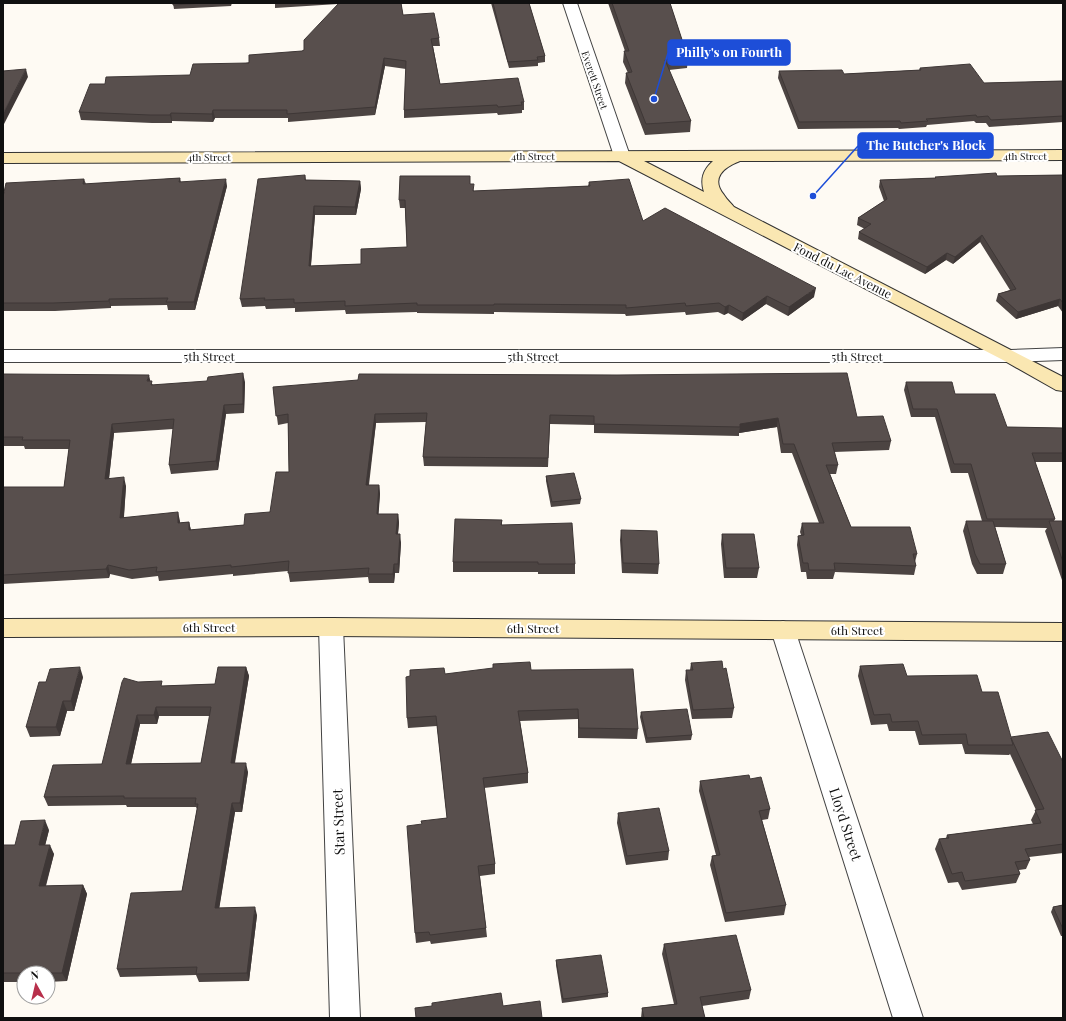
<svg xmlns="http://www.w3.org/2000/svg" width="1066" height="1021" viewBox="0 0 1066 1021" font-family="'Playfair Display',serif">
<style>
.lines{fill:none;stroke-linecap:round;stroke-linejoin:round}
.street-casing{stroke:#434343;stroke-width:2}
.secondary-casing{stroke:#323232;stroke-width:2}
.street{fill:#fff;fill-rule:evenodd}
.secondary{fill:#fae7b2;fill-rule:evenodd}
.wall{fill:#4c4442;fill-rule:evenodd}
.shaded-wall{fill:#3e3736}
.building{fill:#584f4d;stroke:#3e3736;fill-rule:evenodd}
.labels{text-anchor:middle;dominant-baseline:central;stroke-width:4;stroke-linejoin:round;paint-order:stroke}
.far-street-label{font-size:10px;fill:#101010;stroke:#fff}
.street-label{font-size:12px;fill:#101010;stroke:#fff}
.near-street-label{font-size:14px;fill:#101010;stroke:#fff}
.leader{fill:none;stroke:#1d4ed8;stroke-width:1.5}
.callout-dot{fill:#1d4ed8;stroke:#fff;stroke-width:1.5}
.callout{fill:#1d4ed8;stroke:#1d4ed8;stroke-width:1.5}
.callout-label{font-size:13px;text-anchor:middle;font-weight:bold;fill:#fff}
</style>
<rect width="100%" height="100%" fill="#fefaf3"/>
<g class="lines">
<g class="street-casing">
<path id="street" d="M563,3H577L630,156L628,160L622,161L616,160L614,156Z
M1063,348V360L1010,362H3V350H1010Z
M331,618L339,621L343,627L360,1018H330L319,627L323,621Z
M783,621L791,624L795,630L923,1018H893L771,630L775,624Z"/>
</g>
<g class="secondary-casing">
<path id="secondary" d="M1063,150V160L740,161C724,167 710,178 724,195C727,200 731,203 734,207L1063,377V391L1056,390L1003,360L619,161L3,163V153ZM644,161H713C703,170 700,179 704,192Z
M331,618L1063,623V641L331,636L3,637V619Z"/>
</g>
<use href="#street" class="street"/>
<use href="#secondary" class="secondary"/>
</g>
<path class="wall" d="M173,3H232L231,6L174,9Z
M275,3H401L403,15L439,38L440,46H433L440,84L524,102V110H522V113L498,115L497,113L404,118V110L406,69L385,66L375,115L288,122V118H215L213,122L172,121V123H152L81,120L79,112L105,84L190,75L302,51L304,50L338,4L275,8Z
M491,3H529L545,56V62L538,63V66L509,68Z
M608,3H670L688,58L687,68L669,70L691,121L690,132L645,135L625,83L626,73H628L623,62L624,51H625Z
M920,68L984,83L1063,81V122L989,127L986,123H976L974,121L927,125L926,127L899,129L898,128L798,129L778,78L779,71L844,74L919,70Z
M305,175L306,180L360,181L361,189L356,215H315L311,266L361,264L407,247L405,208H400L399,200L470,184L474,191L588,186L589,182L643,221L814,297L788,316L766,304L742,321L728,313L724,315L718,312L686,315L685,312L626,316L625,314L494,312V314L417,313V312L346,314L345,310L295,312V308L266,309L265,306L242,307L240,299Z
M1063,175V313L1058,306L1016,319L996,301L998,294L1010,290L980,242L953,264L946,260L925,274L858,239L859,232L865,229L857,225L858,218L884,201L879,187L880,180L935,178V177Z
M180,178L181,182L227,186L195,310H168L167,305L111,306V308L55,311H3V197L84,179L86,184Z
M3,374L150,381L153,385L245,382L244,413L226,414L218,470L171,474L169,465L173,429L114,433L109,478L126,486L124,517L180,521V523L189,522L191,530L244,525L270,512L289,472L288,423L278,425L273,387L857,417L891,441L889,450L834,452L838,465L836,474H830L851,527L917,554L915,562L916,566L914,575L835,572L833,579H807L806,572H801L797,545L798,536L801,535L800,532L802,523H819L792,453H781L777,427L739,433V436L594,433V425L550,424L548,467L424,466L423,457L426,422L376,423L369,485H379L380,494L378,514H398L399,523L398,534L401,543L399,573H395L394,583H369L368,577L290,582L288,571L233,576V574L159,581L158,576L132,579L110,574L109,578L3,584V487H64L69,449H25L24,446H3Z
M906,382L955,394L1007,427L1063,428V462H1035L1055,519L1054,521H1063V583L1045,531L1047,528L995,527L1006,564L1003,574H977L972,564L963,531L966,521H982L968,473H951L935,417H911L904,390Z
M546,476L581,499L580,504L551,507L546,481Z
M502,520V525L575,564V574H538V572H453V562Z
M621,530L659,564L658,574L622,573L620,540Z
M722,534L759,568L757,578H724L721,544Z
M691,663L723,669L734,708L732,718L692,719L685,680L686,670H690Z
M860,666L907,676L982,692L1011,737L1063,762V853L1029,857L1030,860L1026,869L1019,870L1020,874L1016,883L962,890L958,882L948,883L935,849L939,839L946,838L947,835L1033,824L1031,820L1036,810L1010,754L1009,755L965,754L962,744L919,745L915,731H889L887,724L871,725L858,676Z
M246,667L249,676L235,763L248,772L242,812H235L219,908L257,915L249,981L199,982L196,975L120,977L117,969L182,891L197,809L196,807H127L126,805L48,806L44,797L102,764L138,682L163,686L215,684ZM159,716H210L201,763L131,764L140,724H157Z
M531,670L638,729L637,739L578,738V719L520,721L528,773V783L484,788L495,864V874L480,876L486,928L487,937L431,944L430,941L416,943L415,933L422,824L447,818L437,726L408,728L407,718L445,674Z
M83,677L74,711H67L60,736L30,737L26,727L46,682Z
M641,712L692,735L691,740L646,743L640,717Z
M750,779L770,809L768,819L762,820L786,905L784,915L725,922L710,865L712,856L716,855L699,791L700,781Z
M618,813L669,851L668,860L626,865L617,823Z
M49,830L45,845L54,854L46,886L83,885L87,894L67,981L48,982V973H24V982H3V845H15Z
M1063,905V936H1061L1051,912L1053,907Z
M664,944L751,990L749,999L702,1006L705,1018H641L642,1008L674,1004L662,954Z
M556,960L608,993V997L562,1003L556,965Z"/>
<path class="shaded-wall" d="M384,58L385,66L375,115V107Z
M26,69L28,77L3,126V114Z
M213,110L215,118L213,122L212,114Z
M171,113L172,121V123L170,115Z
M226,179L227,186L195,310L194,302Z
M360,181L361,189L356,215L355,207Z
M314,206L315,215L310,275L309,266Z
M982,235L980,242L953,264L955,257Z
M947,253L946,260L925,274L927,267Z
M816,288L814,297L788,316L789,307Z
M767,296L766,304L742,321L743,313Z
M109,299L111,306V308L109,301Z
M1060,299L1058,306L1016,319L1018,312Z
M729,305L728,313L724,315L725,307Z
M243,373L245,382L244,413L243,404Z
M149,375L151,384L147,381Z
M224,405L226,414L218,470L216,461Z
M375,414L376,423L367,494L366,485Z
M778,418L777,427L739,433L740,427V424Z
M112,424L114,433L108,488L105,479Z
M124,477L126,486L123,527L120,518Z
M379,485L380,494L378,523L377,514Z
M178,512L180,521V532L178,523Z
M398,514L399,523L397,543L396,534Z
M189,522L191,531L189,530Z
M400,534L401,543L399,573L398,564Z
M394,564L395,573L394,583L393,574Z
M108,565L110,574L109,578L106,569Z
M80,667L83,677L74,711L71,701Z
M246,667L249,676L233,772L231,763Z
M63,701L67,711L60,736L56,727Z
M156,707L159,716L157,724L154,715Z
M137,715L140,724L129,773L126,764Z
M246,763L248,772L242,812L240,803Z
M232,803L235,812L218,916L215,908Z
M45,820L49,830L43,854L39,845Z
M50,845L54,854L43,895L39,886Z
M83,885L87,894L67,981L62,973Z
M255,907L257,915L249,981L247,973Z"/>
<path class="building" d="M173,3H206L173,5Z
M339,3H401L403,15L434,13L439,38L431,39L440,84L518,78L524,102H521L522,105L498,107L497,105L404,110L406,61L384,58L375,107L287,114V110H213L212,114L171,113L170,115H150L79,112L90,84H105L106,77L190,75L193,64L249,63V55L302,51L304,50V40Z
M493,3H529L545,56L537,57L538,60L508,62Z
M612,3H670L688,58L665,60L691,121L646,124L626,73L632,72L624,51H629Z
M970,64L984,83L1063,81V116L991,120L988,116L977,117L976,115L926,119L928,121L901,123L900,121L799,122L779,71L842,70L844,74L921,70L920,68Z
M26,69L3,114V71Z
M996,173L997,176L1063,175V303L1060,299L1018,312L998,294L1016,289L982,235L955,257L947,253L927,267L859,232L871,224L858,218L887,199L880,180L936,178L935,177Z
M305,175V180L360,181L355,207L314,206L309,266L361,264V249L407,247L405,200H399L400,176H470V184H474L473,191L590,186L589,182L629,179L643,221L665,208L816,288L789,307L767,296L743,313L729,305L725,307L719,303L686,306L685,303L626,308V305L494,304V305H417V303L345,306V301L294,303V299L264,300L265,298L240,299L258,179Z
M180,178L179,182L226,179L194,302H166L168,298L109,299V301L53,303H3V197L6,183L84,179L83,184Z
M243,373V404L224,405L216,461L169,465L174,419L112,424L105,479L124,477L120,518L178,512V523L189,522V530L244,525L245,514L270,512L276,472H289L288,414L276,416L273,387L358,380L359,374L617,375L847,373L857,417L883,416L891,441L832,443L838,465H826L851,527H910L917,554H913L916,566L834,563L835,570H809L808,563H803L798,536L804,535L802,523H824L794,444H783L778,418L740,424V427L594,424V416L550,415L548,458L423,457L427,413L375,414L366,485H379L377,514H398L396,534H400L398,564H394L393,574H368L369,568L288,573L289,561L231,567V565L156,572L157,567L129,570L108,565L106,569L3,575V487H64L70,440H22L23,437H3V374L149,375L147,381H152L151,385L207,381L208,377Z
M906,382H952L955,394H995L1007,427L1063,428V453H1032L1055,519H987L971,464H954L937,409H913Z
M574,473L581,499L552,502L546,476Z
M455,519L502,520L501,525L572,523L575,564H538V562H453Z
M966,521H993L1006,564H980L975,554Z
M1049,521H1063V562Z
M621,530L657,531L659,564L623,563Z
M722,534H754L759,568H726Z
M722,661L723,669L726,668L734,708L693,710L686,670H693L691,663Z
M530,662L531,670H536L633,669L638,729L579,728L578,709L518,711L528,773L483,778L495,864L478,866L486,928L430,935L429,932L415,933L407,826L422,824L421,821L447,818L436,716L407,718L406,677L410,676V670L444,668L445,674L493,668V664Z
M903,664L907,676L977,675L982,692H998L1011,737L1048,732L1063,762V844L1025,849L1030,860L1015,862L1020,874L965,881L962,872L952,874L939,839L949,838L947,835L1041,823L1035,810L1044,809L1011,738L1013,745H968L966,734L922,735L918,721L892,722L890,714L874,715L860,666Z
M80,667L71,701H63L56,727H26L39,682H46L50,669Z
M218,667H246L231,763H246L240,803H232L215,908L255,907L247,973L196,974L197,967L117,969L131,893L182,891L198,804H195L196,798H124V796L44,797L53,765L102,764L122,682L124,678L138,682L162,681L161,686L215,684ZM156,707H211L201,763L126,764L137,715H154Z
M687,709L692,735L647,738L641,712Z
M749,775L750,779L761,777L770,809L759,811L786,905L726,913L712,856L720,855L700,781Z
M659,808L669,851L627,856L618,813Z
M45,820L39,845H50L39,886L83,885L62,973H3V845H15L21,821Z
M1063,905V929L1053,907Z
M736,935L751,990L700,997L705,1018H644L642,1008L677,1004L664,944Z
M601,955L608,993L563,999L556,960Z
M501,993L503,1006L540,1001L542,1018H416L415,1008L432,1006V1003Z"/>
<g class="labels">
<g class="far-street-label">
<text transform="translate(595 80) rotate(71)">Everett Street</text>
<text x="533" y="156">4th Street</text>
<text x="1025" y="156">4th Street</text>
<text x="209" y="157">4th Street</text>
</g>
<g class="street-label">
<text transform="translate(843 270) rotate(27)">Fond du Lac Avenue</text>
<text x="209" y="356">5th Street</text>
<text x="533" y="356">5th Street</text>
<text x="857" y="356">5th Street</text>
<text x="209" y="627">6th Street</text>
<text x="533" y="628">6th Street</text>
<text x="857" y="630">6th Street</text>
</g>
<g class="near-street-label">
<text transform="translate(338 822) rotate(-92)">Star Street</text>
<text transform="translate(846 824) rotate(72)">Lloyd Street</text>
</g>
</g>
<path class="leader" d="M654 99L668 53M813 196L858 146"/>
<g class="callout-dot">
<circle cx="654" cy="99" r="4"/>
<circle cx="813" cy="196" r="4"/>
</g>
<g class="callout">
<rect x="668" y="40" width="122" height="25" rx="4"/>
<rect x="858" y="133" width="135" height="25" rx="4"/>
</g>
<g class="callout-label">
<text x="729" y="57">Philly's on Fourth</text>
<text x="926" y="150">The Butcher's Block</text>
</g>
<rect width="1066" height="1021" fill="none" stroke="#101010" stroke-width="8"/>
<g transform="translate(36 985) rotate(352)"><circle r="19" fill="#ffffff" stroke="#9f9f9f"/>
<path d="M0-3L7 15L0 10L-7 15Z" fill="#b82f4b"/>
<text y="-6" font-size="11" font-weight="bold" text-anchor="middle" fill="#101010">N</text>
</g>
</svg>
